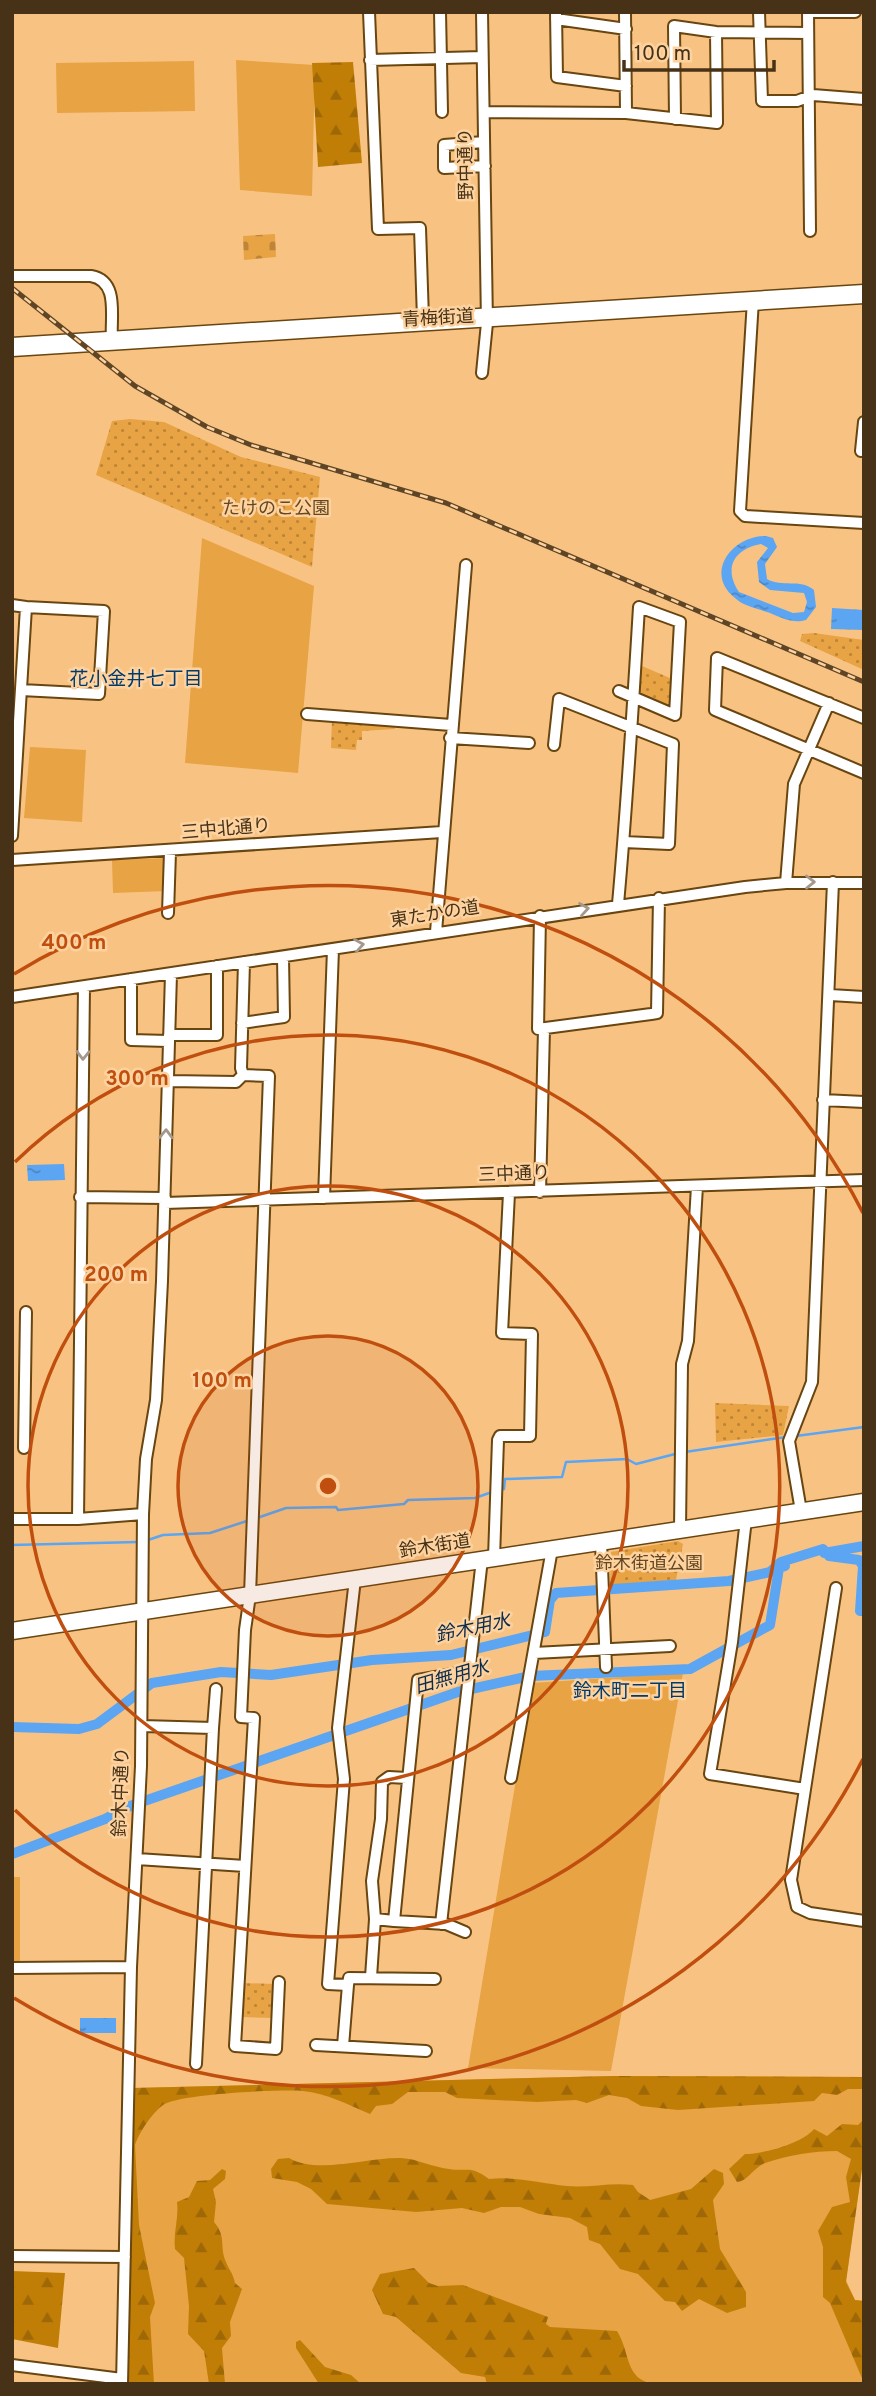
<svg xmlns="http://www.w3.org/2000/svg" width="876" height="2396" viewBox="0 0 876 2396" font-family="Overpass,'Noto Sans JP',sans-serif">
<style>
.grass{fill:#e8a344}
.forest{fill:url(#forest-firs)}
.cemetery{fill:url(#cemetery-stones)}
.park{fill:url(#park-dots)}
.water{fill:url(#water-ripples);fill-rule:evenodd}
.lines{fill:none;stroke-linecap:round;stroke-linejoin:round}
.stream{stroke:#5ba5f3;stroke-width:2.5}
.canal{stroke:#5ba5f3;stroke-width:10}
.minor-casing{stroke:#694510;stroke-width:14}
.secondary-casing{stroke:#694510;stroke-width:19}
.primary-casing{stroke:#694510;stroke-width:21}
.minor{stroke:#fff;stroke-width:10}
.secondary{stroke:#fff;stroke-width:16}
.primary{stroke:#fff;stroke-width:18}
.rail-casing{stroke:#5e4525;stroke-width:5}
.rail{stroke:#fdd29f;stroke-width:2.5;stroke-dasharray:8;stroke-linecap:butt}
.oneway{stroke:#a3988b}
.ring{fill:none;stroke:#c04f0f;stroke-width:3.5}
.labels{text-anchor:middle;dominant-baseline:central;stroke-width:5;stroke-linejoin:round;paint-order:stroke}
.street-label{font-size:18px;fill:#473217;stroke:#fdd29f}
.park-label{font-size:18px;fill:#644721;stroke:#fdd29f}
.neighbourhood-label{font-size:19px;fill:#023a6b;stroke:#fdd29f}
.water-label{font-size:19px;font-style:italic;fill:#0d2c4b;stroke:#fdd29f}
.centre{fill:#c04f0f;stroke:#fdd29f;stroke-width:3.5}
.ring-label{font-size:21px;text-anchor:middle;font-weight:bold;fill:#c04f0f;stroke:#fdd29f;stroke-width:5;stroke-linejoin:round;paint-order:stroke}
</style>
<defs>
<pattern id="forest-firs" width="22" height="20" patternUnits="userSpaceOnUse" patternTransform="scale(1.75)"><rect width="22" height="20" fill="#c17e07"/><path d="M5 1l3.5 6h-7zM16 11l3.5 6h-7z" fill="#9f6807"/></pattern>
<pattern id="cemetery-stones" width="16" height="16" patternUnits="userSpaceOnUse" patternTransform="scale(1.75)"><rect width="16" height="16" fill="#e8a344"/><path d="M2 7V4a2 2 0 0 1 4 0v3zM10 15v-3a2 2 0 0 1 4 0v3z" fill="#be8538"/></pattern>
<pattern id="park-dots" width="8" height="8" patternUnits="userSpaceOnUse" patternTransform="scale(1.75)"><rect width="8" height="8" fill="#e8a344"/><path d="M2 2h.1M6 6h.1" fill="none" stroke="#be8538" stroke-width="1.8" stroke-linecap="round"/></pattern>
<pattern id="water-ripples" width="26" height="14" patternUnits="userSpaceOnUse" patternTransform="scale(1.75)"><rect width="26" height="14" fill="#5ba5f3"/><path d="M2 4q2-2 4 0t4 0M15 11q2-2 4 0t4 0" fill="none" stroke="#4d87c4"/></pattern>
</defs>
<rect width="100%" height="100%" fill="#f8c382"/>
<path class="grass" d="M236,60L315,65L312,196L240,190Z
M194,61L195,111L57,113L56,63Z
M202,538L314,586L298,773L185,763Z
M30,747L86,750L82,822L24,818Z
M167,858L166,891L113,893L112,860Z
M683,1673L611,2071L468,2068L532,1683Z
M12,1877H20V1962H12Z
M613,2076L864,2077V2153L846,2280L855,2300L864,2301V2384H124L132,2088Z"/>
<path class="forest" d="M353,62L362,163L318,167L312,63Z
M613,2076L864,2077V2089H848L837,2095L822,2093L814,2101L678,2110L641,2106L627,2098L609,2095L587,2103L576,2100L537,2102L457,2098L445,2092H408L392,2104L376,2106L370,2114C349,2105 326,2093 303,2091C281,2089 178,2094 163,2105C152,2113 139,2133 135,2145L139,2225L155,2303L150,2317L154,2384H124L132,2088Z
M864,2119V2155L846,2282L855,2300L864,2301V2383L830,2303L823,2297V2247L818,2231L832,2207L850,2202L846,2177L851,2159L837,2151C813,2151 789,2155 765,2163C754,2167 748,2181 737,2182L729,2169L745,2154C764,2154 803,2143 814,2129L827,2136L842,2124L858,2125Z
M289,2158C319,2175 366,2157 401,2158C418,2159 432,2167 449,2169C469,2172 470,2165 489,2179C515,2176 540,2183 567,2186C589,2188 611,2182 633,2185L638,2192L650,2200L691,2189L714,2169L723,2173L724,2184L713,2200L720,2249L746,2292V2307L727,2313L699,2299L682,2311L675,2302L665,2301L638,2274L620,2269L600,2244L589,2240L587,2227L570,2218L539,2214L520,2207H501L484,2213L462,2208L416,2212L327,2204L311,2189L297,2182L272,2178L271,2169L278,2159Z
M222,2169L226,2171L225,2179L213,2189L216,2202L214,2222C227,2237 219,2246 226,2262C229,2270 233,2273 235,2283L242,2289L230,2322L231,2336L222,2348L225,2384H209L204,2351L188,2334L189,2306L184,2258L175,2249C173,2232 179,2219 177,2202L189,2197L197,2181L210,2180Z
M414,2268L429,2283L438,2286L463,2285L548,2317L546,2324L550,2327L617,2331C631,2353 624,2380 655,2384H487L485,2377L461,2373L396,2317L383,2314L372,2290L380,2274Z
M12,2271L65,2273L58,2348L12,2339Z
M300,2340L325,2367L351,2375L361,2384H319L296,2348V2342Z"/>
<path class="cemetery" d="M275,234L276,257L244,260L243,236Z"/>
<path class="park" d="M130,419L164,422L241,457L320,477L312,567L96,475L112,421Z
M814,633L864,640V670L800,641L802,634Z
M635,663L677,681L675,715L633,697Z
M332,720L395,724V729L362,731V740H357L356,750L331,748Z
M715,1403L789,1406L783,1435L716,1442Z
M678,1541L683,1544L676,1580L610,1585L611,1552Z
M242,1983L275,1984L273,2018L240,2017Z"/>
<path class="water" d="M766,536L773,538L777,547L765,564L767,579C782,588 800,578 814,590L816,607L806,620C793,624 782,618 770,613C759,609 743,606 735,598C704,574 731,536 766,536ZM761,544L768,548L757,562L759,582L770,590L804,593L807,602L804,612L793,613L739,592C723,568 734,549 761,544Z
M832,608L864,610V630L831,629Z
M64,1164L65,1180L28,1181L27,1165Z
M80,2018H116V2033H80Z"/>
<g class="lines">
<path class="stream" d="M796,1436L864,1427
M685,1452L786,1437
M499,1490L504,1489L505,1479L562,1477L566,1462L627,1459L636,1464L679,1453
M257,1518L286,1508L336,1507L338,1510L404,1504L408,1500L475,1498L492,1492
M148,1540L163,1535L210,1533L250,1520
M12,1545L138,1542"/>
<path class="canal" d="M824,1553L864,1546
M12,1727L79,1729L97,1724L152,1683L221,1672L271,1675L372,1660L451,1655L545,1632L550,1600L556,1593L729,1581L770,1572L781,1562L823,1549L829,1556L859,1560L863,1566L860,1611H864
M12,1854L105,1819L130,1806L458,1692L530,1676L690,1669L770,1625L779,1568L785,1566"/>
<g class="minor-casing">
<path id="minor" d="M369,12L378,229L420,228L423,319
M440,12L442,112
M482,12L487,323L482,373
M556,12L557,77L626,86
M625,12L626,113
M759,12L762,101H797L813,95L864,99
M808,12L810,231
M808,12H855
M556,19L626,29
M370,60L482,57
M484,112L626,113L717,123L716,32
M675,119L674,26L716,32L808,33
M484,142L444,145V168L485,166
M12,276H91C120,281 110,318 112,340
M753,300L740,511L745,516L864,523
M861,451L864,422
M12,605L26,607
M307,714L451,725
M864,718L717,658L715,710L864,773
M450,738L529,743
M554,745L559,699L673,744L669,844L624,842
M12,836L26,607L104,611L99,694L21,690
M12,860L442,832
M786,883L794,784L829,703
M618,904C627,805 633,706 639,607L680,622L675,715L619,691
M168,913L170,852
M540,916L538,1029L651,1014L657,1013L659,898
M436,932L466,565
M244,962L241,1068L243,1075L269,1076L250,1595L245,1630L241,1717L254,1718L235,2046L276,2049L279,1982
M131,979V1040L168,1041
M830,995L864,997
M12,997L745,887L786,883H864
M242,1023L284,1017L283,957
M169,1035H217V966
M168,1081L236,1082L243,1075
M823,1100L864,1102
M540,1192L544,1029
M80,1197L165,1198
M324,1198L333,949
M165,1203L864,1180
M24,1448L26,1312
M801,1511L789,1441L812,1382L833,882
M12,1519H78L143,1514
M78,1519L84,987
M746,1519L732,1642L710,1774L805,1789
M680,1529L682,1364L688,1341L697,1186
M601,1542L606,1667
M494,1558L498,1440L500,1436H530L532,1334L502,1333L509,1193
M355,1579L338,1728L344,1779L328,1984L348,1985L349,1978L435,1979
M836,1588L791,1880L797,1907L810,1913L864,1921
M534,1653L670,1646
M142,1726L213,1728L216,1689
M511,1778L552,1549
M137,1859L245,1866
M375,1919L372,1881L381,1819L382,1782L389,1777L407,1778
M441,1924L482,1559
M465,1932L446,1924L394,1921L418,1680L470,1671
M12,1968L131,1967
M371,1977L375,1919L394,1921
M316,2045L426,2051
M343,2046L348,1985
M196,2064L213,1728
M12,2256L125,2257
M12,2365L122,2379
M122,2384L131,1967L141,1766L143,1514L146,1459L156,1400L162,1281L171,974"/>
</g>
<g class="secondary-casing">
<path id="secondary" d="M12,1631L864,1502"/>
</g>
<g class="primary-casing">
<path id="primary" d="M12,347L864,294"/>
</g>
<use href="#minor" class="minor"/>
<use href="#secondary" class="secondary"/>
<use href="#primary" class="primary"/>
<g class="rail-casing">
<path id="rail" d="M12,288L135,386L207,427L251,445L446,503L864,682"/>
</g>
<use href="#rail" class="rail"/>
</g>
<defs><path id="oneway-chevron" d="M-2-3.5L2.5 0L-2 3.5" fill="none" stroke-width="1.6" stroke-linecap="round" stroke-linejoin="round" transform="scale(1.75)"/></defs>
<g class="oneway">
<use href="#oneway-chevron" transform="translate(810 882) rotate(-1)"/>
<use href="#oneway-chevron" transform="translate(584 909) rotate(-9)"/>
<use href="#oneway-chevron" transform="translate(359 945) rotate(-9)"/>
<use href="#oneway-chevron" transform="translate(83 1055) rotate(91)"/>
<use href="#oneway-chevron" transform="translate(166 1134) rotate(-89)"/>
</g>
<circle cx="328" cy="1486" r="150" fill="#c04f0f" fill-opacity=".12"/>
<g class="ring">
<circle cx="328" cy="1486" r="150"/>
<circle cx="328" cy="1486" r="300"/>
<path d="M15 1162A451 451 0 1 1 15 1810"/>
<path d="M863 1759A601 601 0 0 1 14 1998M14 974A601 601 0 0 1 863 1213"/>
</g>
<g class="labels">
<g class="street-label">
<text transform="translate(467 164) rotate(-91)">野中通り</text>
<text transform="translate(438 319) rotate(-3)">青梅街道</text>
<text transform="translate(226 830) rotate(-5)">三中北通り</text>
<text transform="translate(435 915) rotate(-9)">東たかの道</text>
<text transform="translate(514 1175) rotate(-2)">三中通り</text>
<text transform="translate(435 1547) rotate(-9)">鈴木街道</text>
<text transform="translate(122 1792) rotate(-88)">鈴木中通り</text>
</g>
<g class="park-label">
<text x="276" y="509">たけのこ公園</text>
<text x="649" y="1564">鈴木街道公園</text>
</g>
<g class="neighbourhood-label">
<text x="136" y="680">花小金井七丁目</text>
<text x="630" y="1692">鈴木町二丁目</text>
</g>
<g class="water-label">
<text transform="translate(473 1629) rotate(-12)">鈴木用水</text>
<text transform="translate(452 1678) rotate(-16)">田無用水</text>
</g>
</g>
<circle cx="328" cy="1486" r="10" class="centre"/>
<g class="ring-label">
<text x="74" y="949">400 m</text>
<text x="137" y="1085">300 m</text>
<text x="116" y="1281">200 m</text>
<text x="222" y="1387">100 m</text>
</g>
<rect width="876" height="2396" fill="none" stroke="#473217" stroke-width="28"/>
<path d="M624 60v10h150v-10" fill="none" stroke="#473217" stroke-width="3.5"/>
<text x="634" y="60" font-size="21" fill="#473217" stroke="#fdd29f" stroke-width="5" paint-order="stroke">100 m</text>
</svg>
